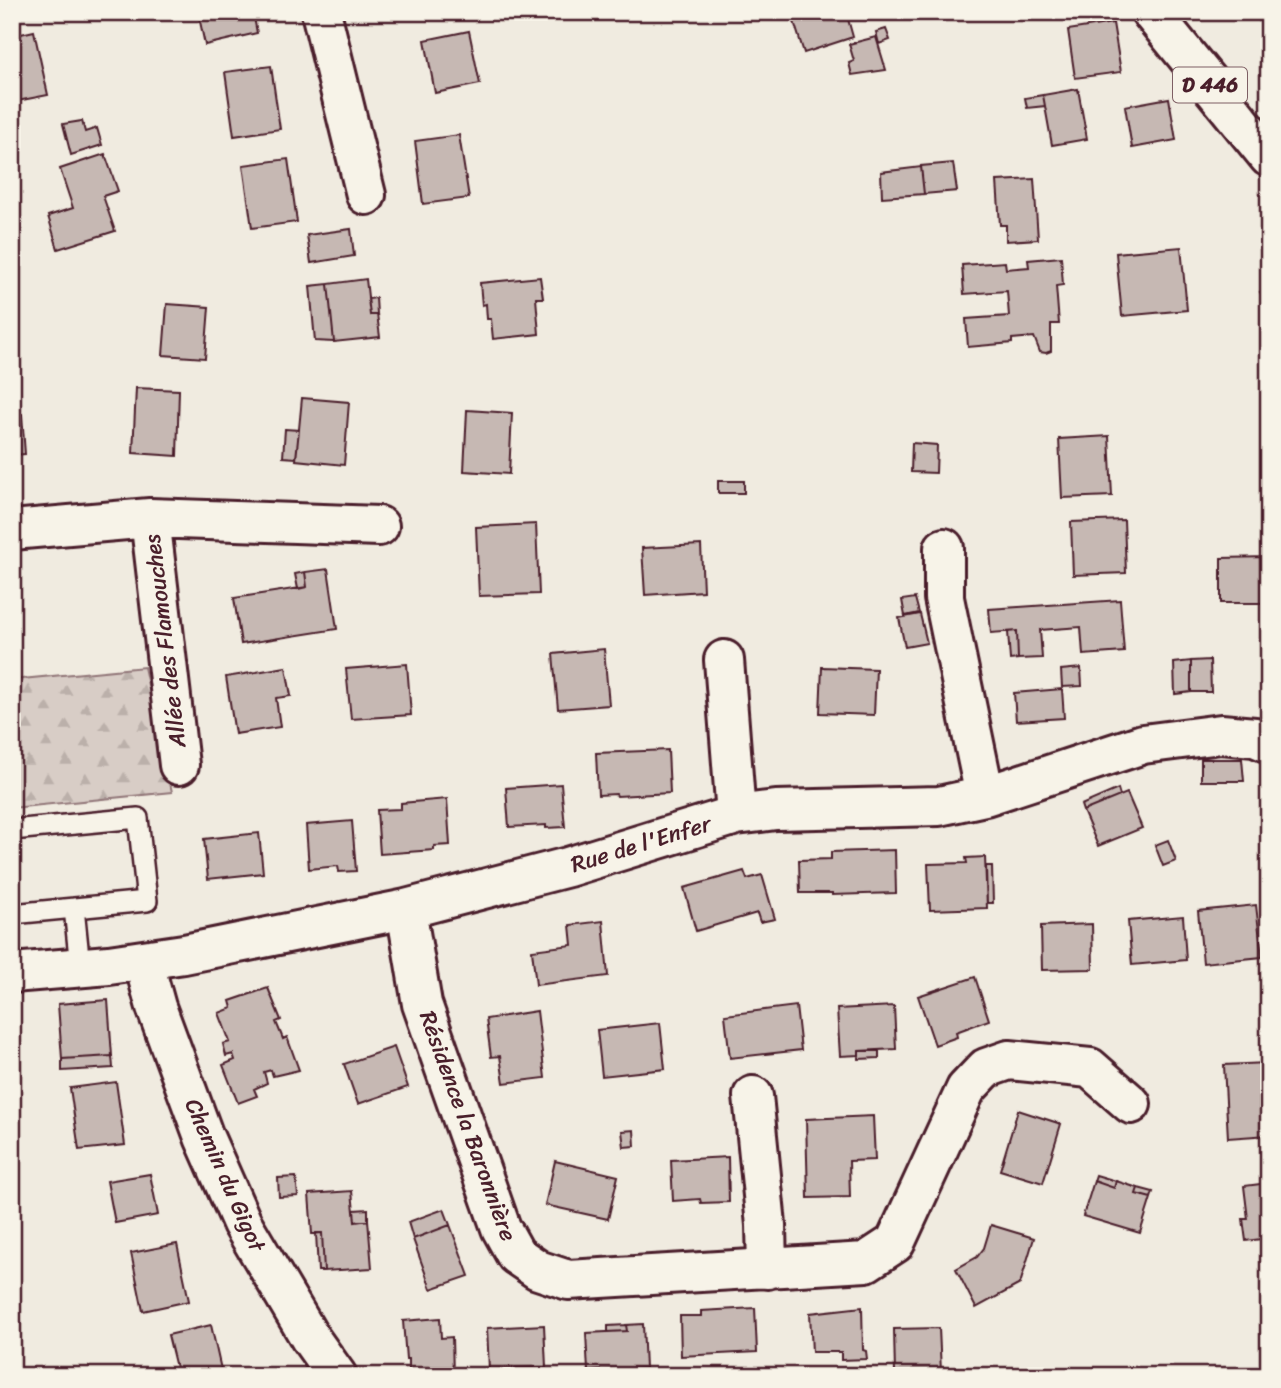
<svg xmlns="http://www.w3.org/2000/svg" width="1281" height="1388" viewBox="0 0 1281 1388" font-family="Sriracha,sans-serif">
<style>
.forest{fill:url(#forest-firs);stroke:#917678;stroke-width:2}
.building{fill:#c6b8b3;stroke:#4a1f2b;stroke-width:2}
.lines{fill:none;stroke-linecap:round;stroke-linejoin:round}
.service-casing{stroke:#4a1f2b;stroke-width:24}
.minor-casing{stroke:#4a1f2b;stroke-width:44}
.primary-casing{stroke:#4a1f2b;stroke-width:44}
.service{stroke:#f7f3e8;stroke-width:19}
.minor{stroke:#f7f3e8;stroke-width:38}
.primary{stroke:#f7f3e8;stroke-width:38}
.labels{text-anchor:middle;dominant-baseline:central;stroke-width:5;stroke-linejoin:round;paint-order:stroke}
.shield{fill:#f7f3e8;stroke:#7e5f64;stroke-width:2}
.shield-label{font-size:21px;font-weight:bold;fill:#4a1f2b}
.street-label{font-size:23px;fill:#4a1f2b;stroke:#f7f3e8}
</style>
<defs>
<pattern id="forest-firs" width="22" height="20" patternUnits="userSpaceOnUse" patternTransform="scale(1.75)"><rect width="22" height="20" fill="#d8cdc6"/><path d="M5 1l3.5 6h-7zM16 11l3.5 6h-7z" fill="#bbb0aa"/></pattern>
</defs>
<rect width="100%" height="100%" fill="#f0ebe0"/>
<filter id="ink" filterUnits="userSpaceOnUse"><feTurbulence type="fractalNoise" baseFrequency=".0143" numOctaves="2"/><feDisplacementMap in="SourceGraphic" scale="14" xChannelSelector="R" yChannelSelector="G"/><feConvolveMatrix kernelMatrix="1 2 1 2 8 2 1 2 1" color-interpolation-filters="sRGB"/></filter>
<g filter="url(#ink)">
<path class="forest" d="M144,667L172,792L12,808V680Z"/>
<path class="building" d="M198,12H253L257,33L205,45Z
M791,12H846L853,37L804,53Z
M1113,23L1121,72L1075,78L1068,30Z
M886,29L890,40L879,44L876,32Z
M34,31L48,95L12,102V36Z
M469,31L480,84L435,93L425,40Z
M876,37L886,70L852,75L849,63L854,61L849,44Z
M271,66L280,129L234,136L225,72Z
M1078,89L1087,139L1052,145L1043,95Z
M1043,95L1045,106L1027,108L1025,98Z
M1169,98L1176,140L1132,148L1125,106Z
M82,121L85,132L97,128L102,145L71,155L63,124Z
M459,135L469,198L423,204L415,141Z
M105,154L118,191L103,196L115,231L58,249L48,216L73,208L60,169Z
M288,159L297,222L252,228L243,165Z
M953,163L957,191L924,194L921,166Z
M921,167L924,194L882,197L881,172Z
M1034,179L1038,239L1006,241V225H1000L997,181Z
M351,229L354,256L311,263L307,235Z
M1181,247L1187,310L1122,316L1116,253Z
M1061,257L1063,285L1056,286L1059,324H1051V351L1046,353L1040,352L1034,337L1012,339V343L968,347L966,319L1009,316L1007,291L964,294L962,265L1005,262L1006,269L1029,267L1028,260Z
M540,277L543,298H536L539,334L493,339L491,319H487L486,304L482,305L480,283Z
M366,279L370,315L377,314L380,337L334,342L328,284Z
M328,284L334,342L315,341L310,286Z
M1269,285V306L1260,292Z
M376,298L377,314L370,315L368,299Z
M167,304L209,307L205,358L163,355Z
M136,388L179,390L177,456L133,453Z
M302,398L349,402L344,465L296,460Z
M467,410L512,413L509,474L464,471Z
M22,414L25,454L12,455V415Z
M285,429L299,430L296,458L283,457Z
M1109,436L1112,496L1062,498L1059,439Z
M912,443L937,445L936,473L911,472Z
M718,481H744V493H718Z
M1124,520L1126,573L1073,575L1071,522Z
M536,524L539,594L479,596L476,527Z
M701,545L703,591L645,595L642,548Z
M1269,557V603H1221V558Z
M328,569L337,629L241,644L234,598L307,587L305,572Z
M305,572L307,587L298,589L295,574Z
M915,598L919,613L905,616L902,600Z
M1120,600L1124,652L1083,655L1081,627L1040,630L1042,658L1018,659L1017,631L991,633L989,609Z
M920,614L927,643L905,647L899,618Z
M1017,631L1018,659L1010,660L1008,632Z
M604,649L609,705L558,709L553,654Z
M1210,660L1211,692H1191V661Z
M1191,661V692L1175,694L1174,663Z
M407,664L411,715L351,719L346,669Z
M286,667L291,696L276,698L280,727L235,734L226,677Z
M822,667L876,669L874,715L820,713Z
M1081,668L1082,686L1062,687L1061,670Z
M1062,689L1064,718L1016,721L1014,693Z
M668,750L670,793L617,796L616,794L598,795L596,753Z
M1201,759H1242L1244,781H1201Z
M561,784L565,827L546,828V825L509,827L506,788Z
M1118,789L1120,796L1083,811L1081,805Z
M1127,793L1142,828L1098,846L1083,811Z
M447,799L450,845L434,846V850L380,854L377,810L401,809V803Z
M352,821L356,871L339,872L338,866L309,869L306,825Z
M259,833L263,873L208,879L204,839Z
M1168,840L1176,861L1163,866L1155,845Z
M895,850L896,893L832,895V893H800L799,860L831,859V852Z
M985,857L987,908L930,910L928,864L967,863L966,858Z
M986,866H992L993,903H987Z
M744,871L747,879L762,875L775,919L760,922L757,913L696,931L684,888Z
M1256,905L1262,957L1203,963L1198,911Z
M1183,916L1186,960L1132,965L1128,921Z
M603,921L608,976L536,985L532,950L572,945L570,925Z
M1092,924L1093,969L1042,970L1041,926Z
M975,977L989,1020L956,1032L957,1037L935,1045L918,996Z
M268,988L281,1020L276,1022L283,1039L287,1037L299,1070L273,1076L271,1070L264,1072L267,1083L254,1089L257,1096L238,1103L223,1065L235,1060L233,1054L226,1056L223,1044L230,1042L219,1013L232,1008L230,1001Z
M108,1000L112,1056L62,1059L58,1004Z
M796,1006L801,1050L730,1058L725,1015Z
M894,1006L896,1049L859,1051V1055L840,1056L837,1009Z
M537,1011L545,1078L504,1083L500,1056L491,1057L486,1019Z
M660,1023L665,1069L602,1076L597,1030Z
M394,1047L408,1087L358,1104L344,1064Z
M879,1050V1058L859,1059V1051Z
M112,1056L113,1068L62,1071V1059Z
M1266,1063L1269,1135L1228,1138L1224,1065Z
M116,1082L125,1145L79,1150L70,1088Z
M1018,1110L1061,1124L1043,1183L1000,1170Z
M873,1116L875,1160L849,1161L850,1197L808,1198L806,1119Z
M634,1130L635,1146L624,1147L622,1131Z
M728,1157L729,1202L701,1203L700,1199L673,1201L671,1160Z
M555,1161L618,1176L608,1219L545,1205Z
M150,1174L158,1215L115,1223L107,1181Z
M1096,1175L1116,1181L1114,1188L1094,1181Z
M296,1177L298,1196L279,1197L278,1178Z
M1094,1181L1114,1188L1116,1181L1138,1188L1136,1194L1151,1198L1140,1233L1083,1216Z
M1269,1183V1238L1246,1241L1243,1219H1248L1244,1186Z
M1138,1188L1153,1192L1151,1198L1136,1194Z
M352,1191L355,1222L368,1220L372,1268L324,1271L322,1233L312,1234L309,1194Z
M368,1209V1220L355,1222L354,1210Z
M444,1209L450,1225L413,1239L408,1222Z
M450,1225L469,1276L431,1289L413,1239Z
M991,1225L1034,1238L1020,1284L976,1308L956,1269L977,1257L984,1248Z
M316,1233H322L324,1271H318Z
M177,1244L189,1301L143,1311L131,1253Z
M862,1307L863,1350L866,1351L867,1359L841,1360V1352H812L810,1313Z
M755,1308L757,1352L681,1356L680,1316H701V1311Z
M440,1318L441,1338L452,1337L453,1376H409V1359H406L403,1321Z
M643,1324L645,1368L588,1371L586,1333L627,1331L626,1325Z
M211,1325L222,1374L178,1376L168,1335Z
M544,1325L546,1367L489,1369L487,1328Z
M626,1325L627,1331L608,1332V1326Z
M939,1328L941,1372L895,1374L894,1329Z"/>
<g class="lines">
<g class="service-casing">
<path id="service" d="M12,830L138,818L147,901L12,914
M74,908L80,967"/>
</g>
<g class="minor-casing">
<path id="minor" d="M321,12L366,195
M150,518L179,765
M12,530L150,518L379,526
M944,548V598L985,796
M724,660L736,815
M406,909L422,1004L501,1228L516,1255L538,1270L568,1280L866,1262L895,1243L966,1089L986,1068L1009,1060L1090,1068L1131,1104
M143,960L156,1007L204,1137L242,1223L310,1338L337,1376
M12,973L109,965L184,954L406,909L568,867L736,815L776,810L939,806L985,796L1143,744L1221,734L1255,737L1269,743
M753,1096L766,1225L767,1269"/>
</g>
<g class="primary-casing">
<path id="primary" d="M1151,12L1269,157"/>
</g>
<use href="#service" class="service"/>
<use href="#minor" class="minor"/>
<use href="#primary" class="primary"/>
</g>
</g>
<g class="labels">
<rect class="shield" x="1173" y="67.5" width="74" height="35" rx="5"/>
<g class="shield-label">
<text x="1210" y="85">D 446</text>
</g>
<g class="street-label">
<text transform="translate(165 641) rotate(-97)">Allée des Flamouches</text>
<text transform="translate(641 844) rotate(-17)">Rue de l'Enfer</text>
<text transform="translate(468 1126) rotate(70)">Résidence la Baronnière</text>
<text transform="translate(225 1175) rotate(66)">Chemin du Gigot</text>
</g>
</g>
<rect width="1281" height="1388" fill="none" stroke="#f7f3e8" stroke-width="42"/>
<rect x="21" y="21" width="1239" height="1346" fill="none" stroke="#4a1f2b" stroke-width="2.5" filter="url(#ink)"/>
</svg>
